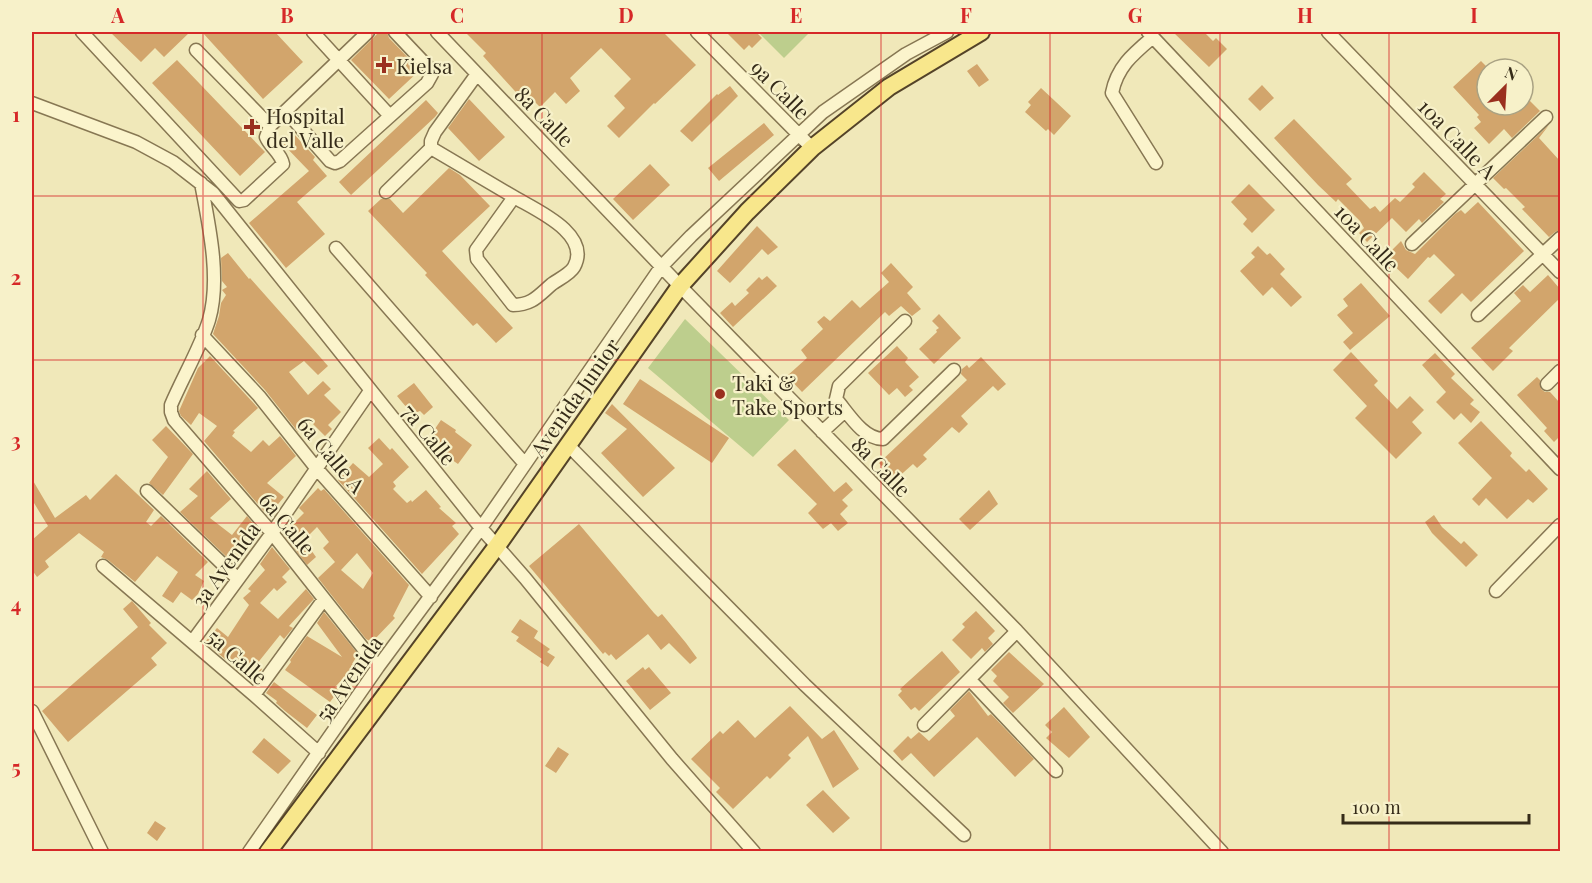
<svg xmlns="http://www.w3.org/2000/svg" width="1592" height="883" viewBox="0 0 1592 883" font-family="'Playfair Display',serif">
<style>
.green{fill:#bdce8d}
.building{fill:#d2a56c;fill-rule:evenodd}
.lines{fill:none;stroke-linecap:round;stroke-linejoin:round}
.minor-casing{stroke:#877753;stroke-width:15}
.major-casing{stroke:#544328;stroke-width:20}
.minor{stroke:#fbf4cc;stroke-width:12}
.major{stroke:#f8e78c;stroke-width:16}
.grid{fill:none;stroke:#d62828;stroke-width:1.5;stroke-opacity:0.55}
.poi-dot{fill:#9a301f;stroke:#f7f1c9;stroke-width:2}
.labels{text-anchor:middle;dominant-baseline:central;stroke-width:4.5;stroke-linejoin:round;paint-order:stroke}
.poi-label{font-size:21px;fill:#352b19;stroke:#f7f1c9;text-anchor:start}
.street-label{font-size:21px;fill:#352b19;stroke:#f7f1c9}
.neatline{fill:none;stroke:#d62828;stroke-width:2}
.grid-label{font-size:20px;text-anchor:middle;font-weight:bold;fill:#d62828}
</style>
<rect width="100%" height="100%" fill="#f0e8b9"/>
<path class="green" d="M758,32H810L784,58Z
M685,319L789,420L753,457L648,368Z"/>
<path class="building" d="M110,32H190L164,57L155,48L141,62Z
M202,32H275L303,62L263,99Z
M379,32H387L389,38L420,70L389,99L351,60Z
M465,32H663L696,65L655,104L654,103L619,138L607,126L625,108L614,96L631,79L601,48L570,78L580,91L566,104L555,92L540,107L528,95L523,100L483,56L486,53Z
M726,32H756L762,38L752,48L749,45L744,50Z
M1173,32H1204L1213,41L1216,38L1227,49L1209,67Z
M177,60L265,152L240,176L152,83Z
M1481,61L1487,67V105H1523V94L1540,111L1512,138L1504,129L1489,144L1474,128L1481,122L1477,117L1479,115L1453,87Z
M977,64L989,80L979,87L967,71Z
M1262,85L1274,98L1260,111L1248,99Z
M730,86L738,96L692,142L680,131L717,94L718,95Z
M1041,88L1071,116L1054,135L1048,129L1046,131L1025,112L1031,105L1028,102Z
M469,99L505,137L479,161L448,128Z
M426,100L438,113L435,117L351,195L339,182Z
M1294,119L1352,179L1346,184L1370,209L1375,206L1380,212L1395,198L1400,202L1415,187L1412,184L1424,172L1446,194L1440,199L1444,202L1422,223L1419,219L1406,232L1392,218L1367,242L1359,233L1364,228L1360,221L1338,199L1336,202L1318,185L1274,138Z
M764,123L774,135L719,181L708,168Z
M1549,125L1539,138L1560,161V230L1555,232L1549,237L1522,209L1525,207L1506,188L1504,189L1493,178Z
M293,133L315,157L313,160L327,176L297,202L325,234L286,268L249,223L309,171L282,143Z
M650,164L670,185L633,220L613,199Z
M449,168L460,175L490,206L442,251L513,328L496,343L477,323L473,326L425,275L427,273L368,211L381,199H390L403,213Z
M1249,184L1275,210L1252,233L1243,224L1247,219L1231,202Z
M1478,202L1524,251L1471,302L1462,293L1441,314L1428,301L1455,275L1434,254L1430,258L1428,257L1408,279L1385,257L1401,241L1406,250L1415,254L1455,214L1461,210L1465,214Z
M757,226L778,247L768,255L762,249L730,283L717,271Z
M1258,246L1267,255L1270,253L1285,269L1280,274L1302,297L1291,307L1272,287L1263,296L1240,271L1255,257L1251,253Z
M228,253L249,279L250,278L328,366L318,375L304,361L289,372L308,395L323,381L331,389L324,395L341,412L328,425L332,429L325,436L311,422L298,432L265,390L213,334L219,316L221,303L226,295L222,290L227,287L222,281L221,258Z
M891,263L913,287L907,293L921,309L912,316L901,306L889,316L885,312L802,392L787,376L807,358L801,350L823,329L817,322L824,316L830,321L852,300L860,308L889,282L881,273Z
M1548,275L1560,289V298L1509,348L1513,351L1493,371L1471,348L1521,301L1514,293L1523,285L1530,292Z
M767,276L777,286L733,327L720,313L732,302L735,306L749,293L746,290L759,277L762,280Z
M1361,283L1390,316L1350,350L1343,342L1353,333L1337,315L1348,306L1343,299Z
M939,314L961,338L934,364L919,349L937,332L936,330L939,328L932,321Z
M897,346L908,358L905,362L919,377L909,386L913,390L905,397L897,388L889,395L868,373Z
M1351,352L1378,381L1374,385L1397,409L1410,396L1424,410L1412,422L1422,433L1396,459L1355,418L1367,406L1333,370Z
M1435,353L1455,374L1451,378L1474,400L1470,404L1480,412L1471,423L1461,413L1454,420L1436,402L1446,392L1422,365Z
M210,356L258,408L233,431L235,432L232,436L251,452L263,440L269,446L280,436L296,456L267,483L284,497L268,516L204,441L217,426L199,413L191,425L181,416L179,411L198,368Z
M981,357L1006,384L998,391L993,386L961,416L968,424L959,433L952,427L923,455L927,459L917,468L913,464L895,480L879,463L967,380L961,374L962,369L967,365L969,368Z
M1537,377L1540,380L1541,389L1545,392H1550L1560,403V436L1554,442L1544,431L1547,428L1517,395Z
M640,379L729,438L712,463L623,404Z
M414,383L433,407L424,415L420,411L412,414L397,396Z
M612,404L675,468L643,497L601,453L627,429L605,413Z
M441,420L456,430L455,432L472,445L458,464L442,453L445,450L428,439Z
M1481,421L1512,453L1510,456L1526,472L1529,469L1548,489L1533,503L1528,499L1507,519L1486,498L1479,506L1472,499L1492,478L1458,443Z
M166,426L193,454L163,495L149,483L168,457L152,440Z
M379,438L390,450L392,448L409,467L393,482L396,486L393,489L407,503L411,500L412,502L426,490L441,507L439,508L456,523L452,526L459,534L422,574L338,480L353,463L369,477L383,464L368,448Z
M795,449L834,492L846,482L853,490L842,500L848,506L840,514L848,523L838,531L831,523L823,529L808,513L817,504L777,465Z
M207,471L231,499L210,518L232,535L247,516L255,526L238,547L243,551L233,563L180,512L198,496L189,489Z
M116,474L154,510L146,522L151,526L161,516L208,562L195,575L204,581L198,594L192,600L181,592L173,603L162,596L178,572L157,556L135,582L108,560L101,557L104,552L79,533L45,561L49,567L37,577L32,570V540L48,526L34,503L32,504V479L55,518L86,495L90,500Z
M318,488L321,491L324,489L409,585L393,616L395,618L372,642L366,639L318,578L335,562L323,548L329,542L317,527L304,540L316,557L307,565L283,534L304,513L299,508ZM357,553L373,573L363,589L341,570Z
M989,490L998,504L970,530L959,519Z
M1434,515L1442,527L1461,544L1464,541L1478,555L1466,567L1432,533L1425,522Z
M579,524L654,613L658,617L662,614L686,643L697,658L690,664L669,643L661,650L648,634L616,660L611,654L609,656L605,652L603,654L529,566Z
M272,547L290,569L282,577L287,582L277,591L274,588L260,603L278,619L306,589L314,599L289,626L293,628L284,639L280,635L256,665L262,669L253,683L205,642L217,628L228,637L249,605L243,598L251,591L248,589L265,570L260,564Z
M132,601L151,623L149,625L167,643L151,658L157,665L68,742L42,711L138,627L123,609Z
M976,611L995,631L988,638L993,644L985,652L982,648L971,659L952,640L965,627L962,624Z
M324,612L358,654L352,664L355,666L335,687L339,690L330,702L285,670L291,662L290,660L307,636L342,657L317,623Z
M520,619L538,631L534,638L550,649L547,652L555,657L548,667L540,662L542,659L516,641L519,637L511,632Z
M942,651L960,672L919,711L915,707L911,710L898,695L902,691L900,689Z
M1009,652L1044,684L1013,713L1003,703L1009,697L993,681L997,676L991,670Z
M643,667L645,670L649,667L671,693L650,710L626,681Z
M274,682L317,715L307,728L285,711L276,703L277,701L266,693Z
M969,691L988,716L991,714L1034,759L1015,777L977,737L934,777L911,753L902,761L893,751L908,736L911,739L919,732L929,741L955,716L950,710Z
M790,706L822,739L834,730L859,769L833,788L808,736L788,755L791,758L770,779L767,776L733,809L716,792L720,788L691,759L720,731L723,734L738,720L755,738Z
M1064,707L1090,737L1069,758L1046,738L1052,732L1045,725Z
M264,738L291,761L278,774L252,752Z
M558,747L569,754L556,773L545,766Z
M823,790L850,818L833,833L806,805Z
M155,821L166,828L157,841L147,833Z"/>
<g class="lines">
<g class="minor-casing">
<path id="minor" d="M82,32L239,201L244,200L283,164C281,153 270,147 266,137L270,126L368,32
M313,32L390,116
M437,32L680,286L1017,631L1222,852
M697,32L812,148
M1148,32L1560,469
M1328,32L1560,272
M1153,37C1133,54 1117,67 1112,93L1156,163
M196,50L270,126
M477,74L435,132L431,141V148L514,197L476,250L477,259L513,305C532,305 538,296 552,284C559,279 570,274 574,267C592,234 536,210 514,197
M32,103L136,142L173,162L213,193L481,528L525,578L672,759L754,852
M286,111L330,161L335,163L340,161L427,83L432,74L430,69L395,32
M201,183C209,225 221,279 209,320C201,346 182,379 171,405V412L174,420L272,533L378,667
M386,192L431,148
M1412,244L1546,117
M336,248L525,464
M1478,315L1560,238
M905,321L839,386L836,399C848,413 863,439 883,439L954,370
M202,335L259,396L317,469L431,597
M1547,384L1560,371
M822,432L845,411
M568,445L805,685L964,835
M147,491L238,579
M103,566L254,695L319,753
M1496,591L1560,525
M192,642L272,533L370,391
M970,680L1056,771
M254,695L324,599
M32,711L102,852
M924,725L1017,631
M249,852L378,667L481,528L661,267L691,236L823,112L906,54L947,32"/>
</g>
<g class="major-casing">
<path id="major" d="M268,852L497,546L680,286L747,212L812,148L889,87L981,32"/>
</g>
<use href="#minor" class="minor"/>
<use href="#major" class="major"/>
</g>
<path class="grid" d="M203,32V852M372,32V852M542,32V852M711,32V852M881,32V852M1050,32V852M1220,32V852M1389,32V852M32,196H1560M32,360H1560M32,523H1560M32,687H1560"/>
<g class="poi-dot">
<path d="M381 56h6v6h6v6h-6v6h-6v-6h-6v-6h6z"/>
<path d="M249 118h6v6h6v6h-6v6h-6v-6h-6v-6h6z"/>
<circle cx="720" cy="394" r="6"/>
</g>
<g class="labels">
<g class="poi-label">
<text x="396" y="65">Kielsa</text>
<text x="266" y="115">Hospital<tspan x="266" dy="24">del Valle</tspan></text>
<text x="732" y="382">Taki &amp;<tspan x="732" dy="24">Take Sports</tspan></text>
</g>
<g class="street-label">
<text transform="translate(781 89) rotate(45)">9a Calle</text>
<text transform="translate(545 116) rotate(46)">8a Calle</text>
<text transform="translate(1458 138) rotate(46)">10a Calle A</text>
<text transform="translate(1368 237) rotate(47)">10a Calle</text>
<text transform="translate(574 397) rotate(-55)">Avenida Junior</text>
<text transform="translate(430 434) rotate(51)">7a Calle</text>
<text transform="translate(332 454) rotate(50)">6a Calle A</text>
<text transform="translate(882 466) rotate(46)">8a Calle</text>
<text transform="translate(288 523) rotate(50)">6a Calle</text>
<text transform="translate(225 564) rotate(-54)">3a Avenida</text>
<text transform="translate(238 656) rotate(41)">5a Calle</text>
<text transform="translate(348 678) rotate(-55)">5a Avenida</text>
</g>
</g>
<rect width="1592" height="883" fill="none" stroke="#f7f1c9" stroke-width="66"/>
<g transform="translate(1505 87) rotate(24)"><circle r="28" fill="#f7f1c9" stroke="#a9a283" stroke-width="1.5"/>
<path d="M0-4.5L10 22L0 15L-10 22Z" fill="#9a301f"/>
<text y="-9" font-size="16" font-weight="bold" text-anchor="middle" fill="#352b19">N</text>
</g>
<path d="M1343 814v9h186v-9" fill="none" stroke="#352b19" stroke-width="3"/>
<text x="1352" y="814" font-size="18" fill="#352b19" stroke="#f7f1c9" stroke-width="4.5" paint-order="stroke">100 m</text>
<rect x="33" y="33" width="1526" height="817" class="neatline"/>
<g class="grid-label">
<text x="118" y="23">A</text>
<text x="287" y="23">B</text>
<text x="457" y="23">C</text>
<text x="626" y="23">D</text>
<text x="796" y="23">E</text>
<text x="966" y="23">F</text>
<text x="1135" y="23">G</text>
<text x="1305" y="23">H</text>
<text x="1474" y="23">I</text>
<text x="16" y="122">1</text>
<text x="16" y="285">2</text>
<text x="16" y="448">3</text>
<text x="16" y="612">4</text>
<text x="16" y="775">5</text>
</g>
</svg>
